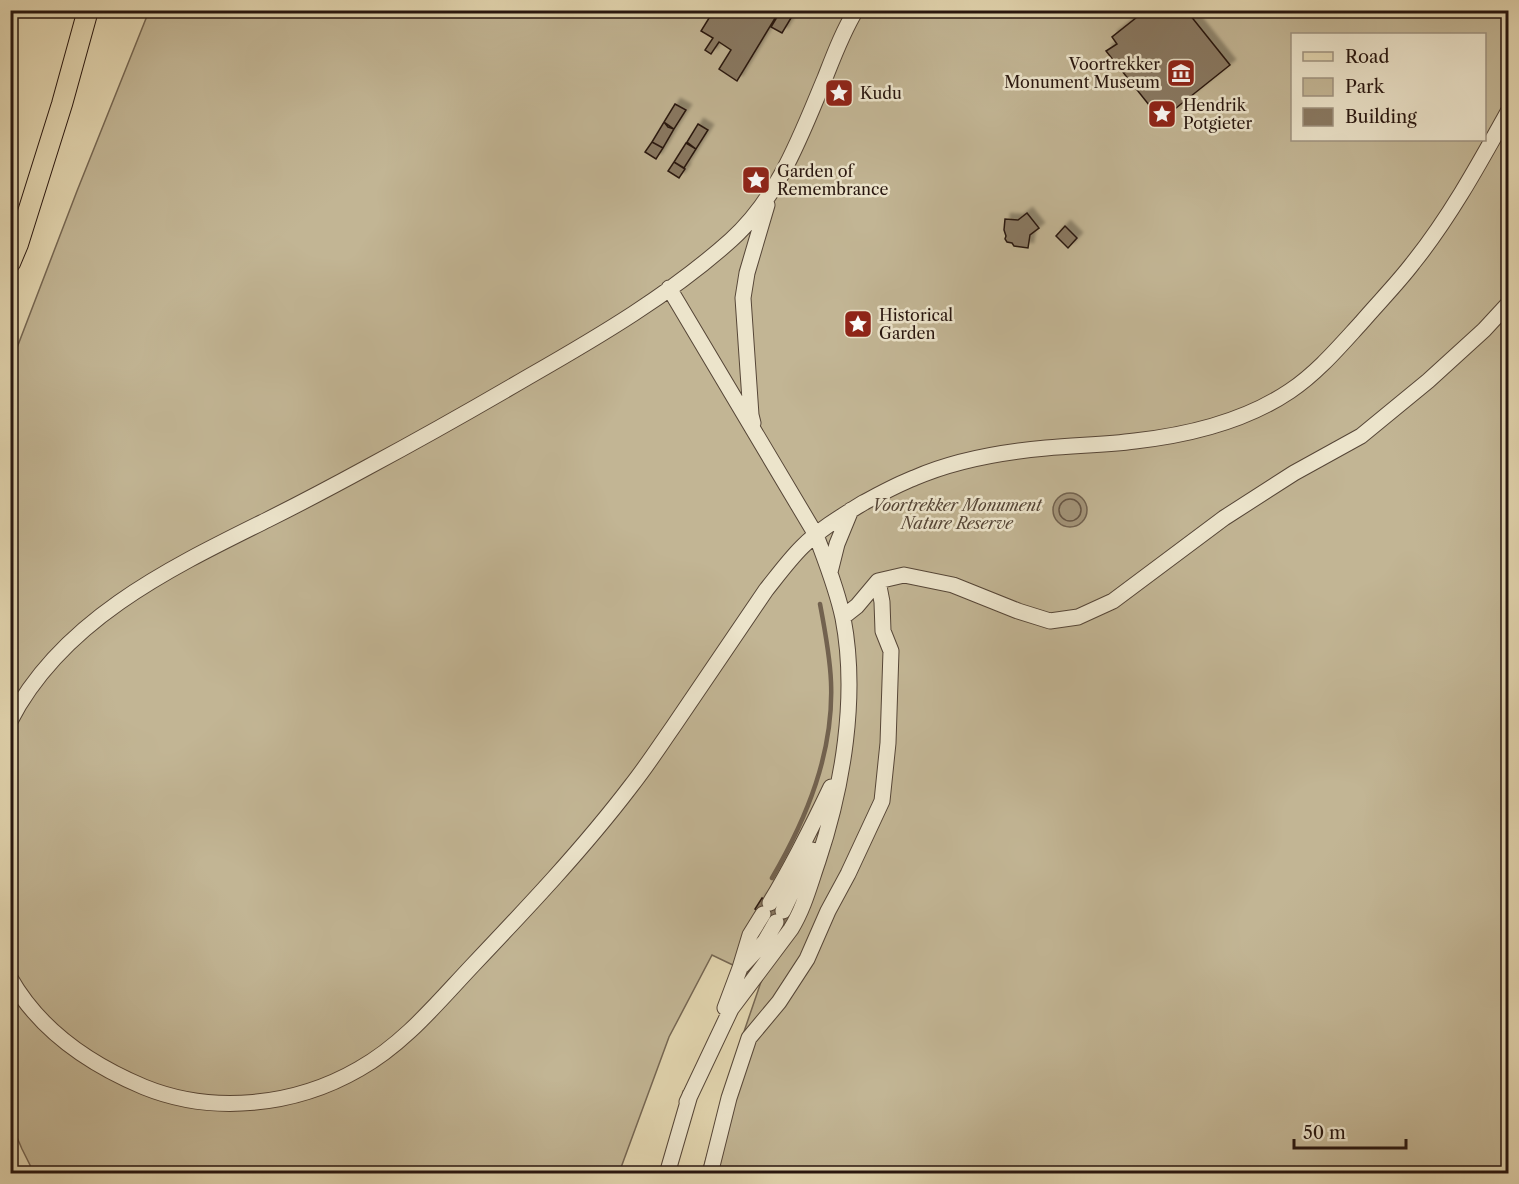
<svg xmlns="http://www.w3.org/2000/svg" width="1519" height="1184" viewBox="0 0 1519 1184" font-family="'Libre Caslon Text',serif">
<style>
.green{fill:#c2b594;stroke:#756652;stroke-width:1.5;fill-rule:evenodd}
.water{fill:#a39479;stroke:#72624f;stroke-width:1.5}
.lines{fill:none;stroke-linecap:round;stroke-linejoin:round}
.shore{stroke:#654;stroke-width:1.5}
.stream{stroke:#72624f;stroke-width:4.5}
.building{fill:#897962;stroke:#28160f;stroke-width:1.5;filter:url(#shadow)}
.minor-casing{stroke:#564637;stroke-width:17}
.major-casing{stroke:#28160f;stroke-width:22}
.minor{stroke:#ece4cb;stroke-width:15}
.major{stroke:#e2d5af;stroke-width:20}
.labels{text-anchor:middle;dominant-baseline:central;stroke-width:5;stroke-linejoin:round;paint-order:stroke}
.poi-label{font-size:16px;fill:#28160f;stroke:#ece4cb;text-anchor:start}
.park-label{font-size:16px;font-style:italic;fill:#564637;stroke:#ece4cb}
</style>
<defs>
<filter id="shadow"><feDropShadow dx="5.5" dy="-5.5" stdDeviation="1.5" flood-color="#0004"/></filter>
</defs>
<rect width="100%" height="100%" fill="#e2d5af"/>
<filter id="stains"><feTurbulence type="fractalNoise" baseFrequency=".00333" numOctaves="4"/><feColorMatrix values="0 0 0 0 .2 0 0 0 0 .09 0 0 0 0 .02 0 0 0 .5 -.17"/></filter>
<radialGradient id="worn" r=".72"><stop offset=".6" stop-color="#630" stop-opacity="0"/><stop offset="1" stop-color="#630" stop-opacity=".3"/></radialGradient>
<path class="green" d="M149,11H1508V1173H702L736,1055L762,979L712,955L669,1037L619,1173H34L22,1149L10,1121V366L77,191ZM1292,34H1484V140H1292Z"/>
<path class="water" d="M1053 510a17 17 0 1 1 34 0a17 17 0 1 1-34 0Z"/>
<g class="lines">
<path class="shore" d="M1059 510a11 11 0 1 1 22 0a11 11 0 1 1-22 0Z"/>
<path class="stream" d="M772,878C807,818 834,752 831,682C830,656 825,630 820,604"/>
</g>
<path class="building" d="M714,10H746L753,15L755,10H780L737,81L719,69L731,50L719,42L711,54L705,50L713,38L701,31Z
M1146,10H1186L1230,65L1161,120L1106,51L1117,44L1112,37Z
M780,12L791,18L782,33L771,27Z
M675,104L686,110L674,129L664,122Z
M664,122L668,127L674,129L663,148L652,142Z
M698,124L708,130L696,149L687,142Z
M652,142L663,148L656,159L645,152Z
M686,143L696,149L684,168L674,162Z
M674,162L685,169L679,178L668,171Z
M1027,213L1039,228L1030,235L1028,248L1014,246L1012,243L1007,242L1005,239L1006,236L1004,230L1005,219L1018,220Z
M1065,226L1077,238L1068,248L1056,236Z
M762,898L773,905L785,900L780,909L791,916L784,927L755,909Z"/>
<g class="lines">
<g class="minor-casing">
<path id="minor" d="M669,288L816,535C826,562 837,589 843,618C858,696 843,786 818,861C810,884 804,908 791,929L731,1009L687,1102
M753,423L751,415L743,298L747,273L767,205
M830,572L837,544L851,510
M843,617L857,606L878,581L904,575L953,585L1018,611L1050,621L1078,617L1113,601L1224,518L1294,473L1361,436L1428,381L1484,330L1508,304
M10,721C62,620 170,568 267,520C301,503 335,485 368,467C422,438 475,408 528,377C598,337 671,294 731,240C779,197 801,135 825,78C834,55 843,31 856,10
M770,903C793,865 812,827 831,787
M783,911L812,850
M742,966L765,941L776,922
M10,978C40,1031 89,1064 144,1087C213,1115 295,1106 359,1069C404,1044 438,1002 473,965C528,907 583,849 631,786C646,767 659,747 673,727C704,681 735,636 766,590C778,575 789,560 802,547C820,529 842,516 863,503C880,494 896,485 914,478C955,460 1001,452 1046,448C1075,445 1105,445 1135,441C1189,435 1244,422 1290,391C1317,373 1339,347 1361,323C1378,303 1397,284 1413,263C1450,217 1479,164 1508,112
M725,1008L740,968L750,935L763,914
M667,1174L690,1095
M710,1174L729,1098L749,1038L779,1002L807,959L828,911L848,874L882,801L888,743L891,651L883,631L882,602L878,581"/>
</g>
<g class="major-casing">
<path id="major" d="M10,263L18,244L62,104L88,10"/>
</g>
<use href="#minor" class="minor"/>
<use href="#major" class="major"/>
</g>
<defs>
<g id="museum-square" transform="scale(1.5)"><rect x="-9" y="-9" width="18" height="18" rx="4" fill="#8f2418" stroke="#ece4cb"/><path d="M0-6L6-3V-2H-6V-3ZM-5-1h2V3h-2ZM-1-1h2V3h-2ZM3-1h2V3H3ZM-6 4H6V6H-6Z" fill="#fff"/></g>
<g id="sight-square" transform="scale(1.5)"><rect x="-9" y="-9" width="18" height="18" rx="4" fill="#8f2418" stroke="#ece4cb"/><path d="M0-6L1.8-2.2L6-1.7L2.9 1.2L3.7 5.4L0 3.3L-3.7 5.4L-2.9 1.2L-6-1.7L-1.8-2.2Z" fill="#fff"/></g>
</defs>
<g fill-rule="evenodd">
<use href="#museum-square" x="1181" y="73"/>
<use href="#sight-square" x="839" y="93"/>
<use href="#sight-square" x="1162" y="114"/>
<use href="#sight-square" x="756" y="180"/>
<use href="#sight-square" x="858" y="324"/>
</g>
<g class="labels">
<g class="poi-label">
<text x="1160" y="64" text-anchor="end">Voortrekker<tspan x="1160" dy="18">Monument Museum</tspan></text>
<text x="860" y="93">Kudu</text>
<text x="1183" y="105">Hendrik<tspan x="1183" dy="18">Potgieter</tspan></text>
<text x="777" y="171">Garden of<tspan x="777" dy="18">Remembrance</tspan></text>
<text x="879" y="315">Historical<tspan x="879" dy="18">Garden</tspan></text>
</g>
<g class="park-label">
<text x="957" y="505">Voortrekker Monument<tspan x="957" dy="18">Nature Reserve</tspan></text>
</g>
</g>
<rect width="1519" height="1184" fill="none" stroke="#e2d5af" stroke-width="36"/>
<rect x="12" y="12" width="1495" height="1160" fill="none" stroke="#28160f" stroke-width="3"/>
<rect x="18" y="18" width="1483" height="1148" fill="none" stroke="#28160f" stroke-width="1.5"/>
<rect x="1291" y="33" width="195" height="108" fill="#ece4cb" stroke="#9e9280" stroke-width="1.5"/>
<rect x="1303" y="52" width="30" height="9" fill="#e2d5af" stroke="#9e9280" stroke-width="1.5"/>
<text x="1345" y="63" font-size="18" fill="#28160f">Road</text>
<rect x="1303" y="78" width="30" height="18" fill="#c2b594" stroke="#9e9280" stroke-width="1.5"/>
<text x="1345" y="93" font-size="18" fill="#28160f">Park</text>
<rect x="1303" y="108" width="30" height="18" fill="#897962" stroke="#9e9280" stroke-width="1.5"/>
<text x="1345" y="123" font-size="18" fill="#28160f">Building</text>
<path d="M1294 1139v9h112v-9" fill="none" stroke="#28160f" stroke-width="3"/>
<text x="1303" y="1139" font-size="18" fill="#28160f" stroke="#ece4cb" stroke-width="4.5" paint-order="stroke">50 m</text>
<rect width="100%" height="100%" filter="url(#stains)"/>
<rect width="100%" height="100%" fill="url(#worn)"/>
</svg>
